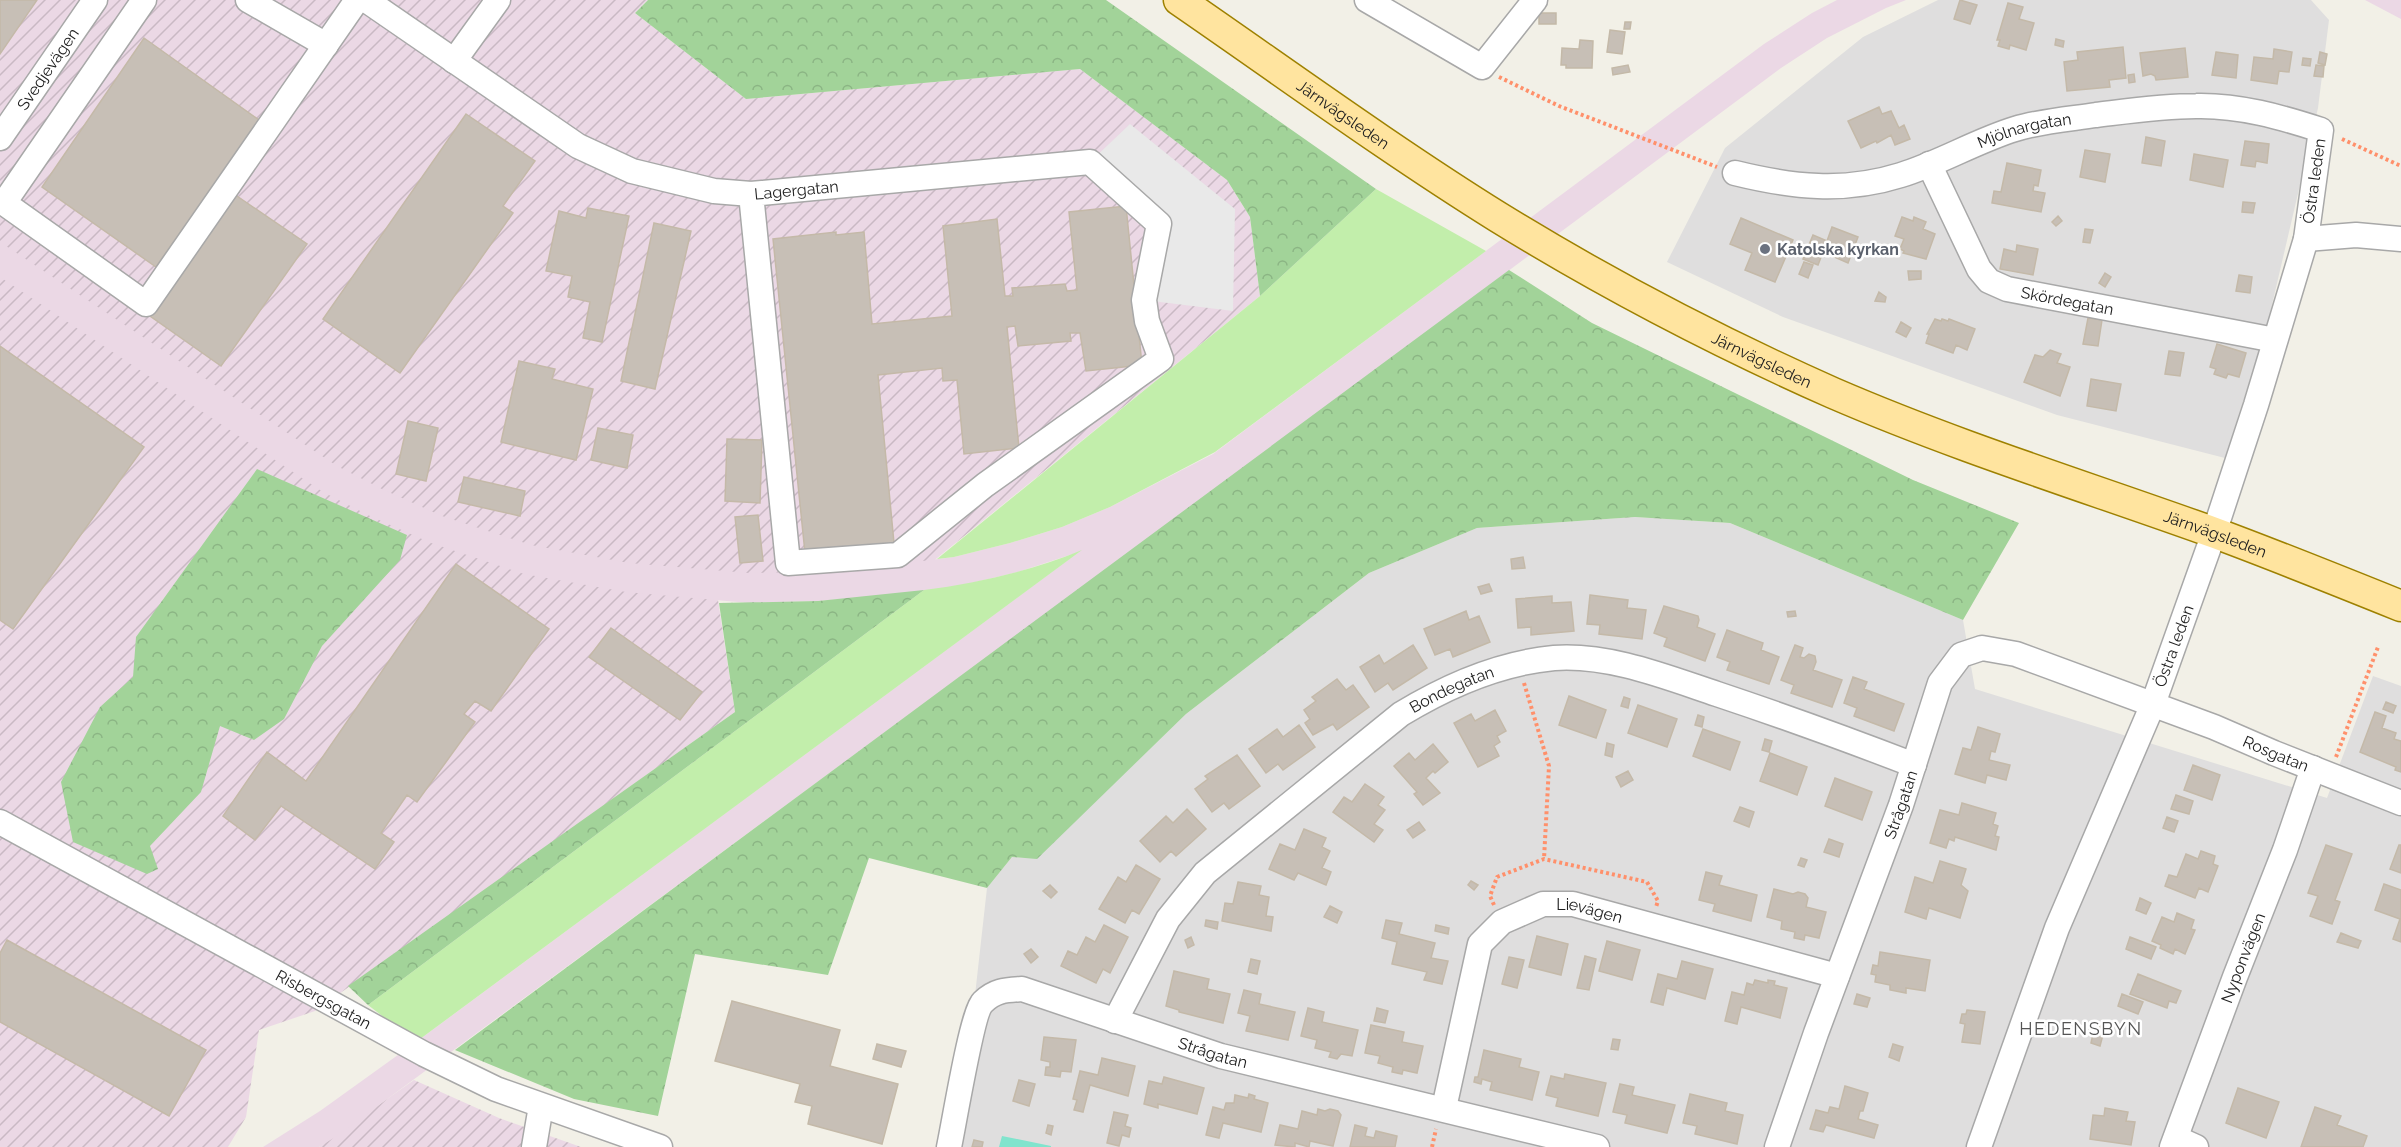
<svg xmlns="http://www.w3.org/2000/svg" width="2401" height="1147" viewBox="0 0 2401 1147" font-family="Raleway,sans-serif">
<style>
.residential{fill:#dfdede}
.industrial{fill:url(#industrial-furrows)}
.railway{fill:#ebd8e5}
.grass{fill:#c2eeab}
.forest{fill:url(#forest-crowns)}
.pitch{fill:#81e4cd}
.parking{fill:#e9e9e9}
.building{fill:#c7bfb6;stroke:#c4b9a8;stroke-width:1.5}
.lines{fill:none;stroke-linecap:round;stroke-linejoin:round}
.minor-casing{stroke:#a8a8a8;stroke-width:27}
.major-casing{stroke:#9e8100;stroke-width:33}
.path{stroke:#ff906b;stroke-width:4;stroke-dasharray:3 3;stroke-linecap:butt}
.minor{stroke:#fff;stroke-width:24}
.major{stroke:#ffe49f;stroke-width:30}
.worship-dot{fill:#6b7280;stroke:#fff;stroke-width:2}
.labels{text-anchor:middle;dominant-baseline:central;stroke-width:5;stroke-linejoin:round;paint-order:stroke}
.street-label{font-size:16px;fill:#212121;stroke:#fff}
.worship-label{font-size:16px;font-weight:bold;fill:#5b616d;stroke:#fff;text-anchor:start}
.neighbourhood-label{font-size:18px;letter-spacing:1.5px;fill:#545454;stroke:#fff}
</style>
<defs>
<pattern id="industrial-furrows" width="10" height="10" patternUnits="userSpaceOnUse" patternTransform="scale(1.5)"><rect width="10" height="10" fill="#ebd8e5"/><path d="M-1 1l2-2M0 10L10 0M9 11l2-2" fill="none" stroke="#c9b9c4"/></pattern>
<pattern id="forest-crowns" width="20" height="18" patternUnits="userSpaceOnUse" patternTransform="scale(1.5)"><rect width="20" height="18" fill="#a2d399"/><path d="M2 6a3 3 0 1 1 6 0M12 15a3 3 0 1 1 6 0" fill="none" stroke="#8bb584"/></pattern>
</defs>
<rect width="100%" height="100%" fill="#f2f0e7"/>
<path class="residential" d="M1938,0H2311L2329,20L2318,108L2267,326L2225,458L2057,415L1783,317L1667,262L1725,148L1863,37Z
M1635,517L1730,523L1963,620L1975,689L2327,798L2373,676L2401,686V1147H958L987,888L1012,857L1037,858L1186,714L1369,573L1477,528Z"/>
<path class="industrial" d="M0,0H648L635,13L746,99L1080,69L1227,180L1250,217L1260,296L926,567L715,580L735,712L315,1011L259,1030L246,1117L228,1147H0Z
M414,1080L499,1118L581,1147H319Z"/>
<path class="railway" d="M1837,0H1906L1886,8L1827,38L1781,68L1230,478L337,1136L319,1147H263L320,1111L416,1042L1079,552L1018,572L959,586L895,595L818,601L749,603L626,592L524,574L431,543L370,516L323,492L0,277V242L337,466L382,489L442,516L531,545L629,563L749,573L817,572L891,565L954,557L1010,543L1062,527L1110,507L1213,454L1764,44L1812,13Z
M2365,0H2401V19Z"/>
<path class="grass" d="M1376,189L1486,251L1215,452L1110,507L1062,527L1010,543L954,557L937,559L1260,296Z
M1082,550L416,1042L368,1005L924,590C978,583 1031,571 1082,550Z"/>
<path class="forest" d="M648,0H1106L1376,189L1260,296L1250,217L1227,180L1080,69L746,99L635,13Z
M1509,270L1592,323L1913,480L2019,523L1963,620L1730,523L1635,517L1477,528L1369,573L1186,714L1037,859L1012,857L987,888L869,858L828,975L695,954L658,1116L574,1099L455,1050Z
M257,469L407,535L400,560L322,646L284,719L254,740L220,726L201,792L150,846L158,869L147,874L73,842L61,782L100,707L133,677L136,637Z
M924,590L368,1005L348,986L735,712L719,603L818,601Z"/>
<path class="pitch" d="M1002,1136L1051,1146V1147H999Z"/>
<path class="parking" d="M1130,124L1235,209L1233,311L1144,300L1159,224L1090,162Z"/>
<path class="building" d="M0,0H37L0,54Z
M1960,0L1977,5L1970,24L1954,19Z
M2008,3L2023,7L2019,19L2034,23L2026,50L2010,45L2009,49L1998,46L2000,40H1997Z
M1539,13H1556V24H1539Z
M1625,22H1631L1630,29H1624Z
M1610,30L1625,32L1622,54L1607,52Z
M144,38L259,120L156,267L42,187Z
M2056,39L2064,41L2063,47L2055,45Z
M1580,40L1593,41L1592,68H1566V65H1561L1562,48L1579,49Z
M2123,47L2126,78L2109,80L2110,87L2067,91L2064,62L2078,60L2077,52Z
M2185,48L2188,77L2156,80L2155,76L2151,74L2143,76L2140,53Z
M2274,49L2292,52L2289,72L2279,71L2277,84L2251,80L2254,57L2273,59Z
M2216,52L2238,55L2236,78L2212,75Z
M2320,52L2327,54L2325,65L2318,63Z
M2303,58L2311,59L2310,66L2302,65Z
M1628,65L1630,72L1613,75L1612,68Z
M2316,65L2324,66L2323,77L2314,76Z
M2134,74L2135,82L2129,83L2128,75Z
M1879,107L1882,114L1891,111L1899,128L1904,125L1910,139L1895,145L1891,135L1877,143L1876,141L1861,148L1848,121Z
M466,114L535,161L503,206L513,213L400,373L323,319Z
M2146,137L2165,141L2161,166L2142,163Z
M2245,141L2269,144L2267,163L2256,161L2255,167L2241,165Z
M2085,150L2110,154L2105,182L2080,177Z
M2194,154L2228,160L2223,187L2190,180Z
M2007,163L2041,170L2038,186L2034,185L2033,191L2045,193L2041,212L1992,203L1994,191L2001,192Z
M234,194L307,244L221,366L150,316Z
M2243,202L2255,203L2253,213L2242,212Z
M1126,206L1142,365L1086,371L1080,333H1070L1071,341L1018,346L1015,326L1007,327L1019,448L964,454L957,380L943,381L942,368L878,375L894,543L805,553L773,239L836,232V235L864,232L872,324L952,316L943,226L997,219L1005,296H1013L1012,288L1065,284L1067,291L1077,290L1069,212Z
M588,208L629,216L602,342L583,338L590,302L568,297L572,276L546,271L559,211L586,218Z
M2058,216L2062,221L2056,226L2052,222Z
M1902,217L1913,221L1914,217L1926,222L1923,229L1935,234L1926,259L1903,253L1904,251L1900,249L1904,239L1895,236Z
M1741,218L1793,240L1775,282L1745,270L1752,253L1730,244Z
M654,223L691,231L655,389L621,381Z
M1832,227L1858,237L1848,263L1823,252L1818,265L1803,259L1813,235L1827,241Z
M2085,229L2093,230L2090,243L2083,242Z
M2017,245L2038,249L2033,275L2000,269L2004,249L2016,252Z
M1804,262L1813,265L1808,278L1799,274Z
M1908,271H1921V279L1909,280Z
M2105,273L2111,277L2105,287L2099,283Z
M2239,275L2252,277L2250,293L2236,291Z
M1879,292L1886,297L1885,302L1875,301Z
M2088,318L2102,320L2098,346L2083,344Z
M1935,319L1941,321L1942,319L1948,321L1949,319L1975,329L1967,350L1956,345L1953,353L1926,343L1929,334H1927Z
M1901,322L1911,328L1906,337L1896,332Z
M2217,344L2246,353L2239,377L2228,374L2226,378L2214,374L2216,369L2210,367Z
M0,346L144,447L13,629L0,620Z
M2050,350L2061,354L2057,363L2070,367L2060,396L2024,382L2035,355L2043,357Z
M2169,351L2184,353L2180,376L2165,374Z
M519,361L555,369L552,379L593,389L576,460L501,442Z
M2091,379L2121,384L2116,411L2087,406Z
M408,421L438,428L426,481L396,474Z
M598,428L633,435L627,468L591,460Z
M727,439L762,440L760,503L725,501Z
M464,477L525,491L520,516L458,502Z
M758,515L763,561L740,563L735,517Z
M1523,557L1525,568L1512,569L1511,559Z
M456,564L549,629L491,711L475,701L464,714L475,722L417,802L407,795L381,833L394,842L375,869L281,806L255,840L223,816L267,752L306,781Z
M1489,584L1492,591L1481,594L1478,587Z
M1590,595L1628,600L1627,608L1646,610L1642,639L1599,634L1600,625L1587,624Z
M1552,596V603L1571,602L1574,631L1531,635V627L1518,628L1516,599Z
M1664,606L1698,616L1699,620L1697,627L1715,634L1705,661L1664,646L1667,638L1654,633Z
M1466,611L1469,620L1479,616L1490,642L1453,657L1450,649L1435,655L1424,629Z
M1795,611L1796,616L1788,617L1787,612Z
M611,628L702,692L680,720L589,657Z
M1727,630L1763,643L1761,650L1779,657L1769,684L1727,670L1730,662L1717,657Z
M1413,645L1427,668L1393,690L1388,683L1375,692L1360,667L1379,655L1384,664Z
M1795,645L1803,648L1800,657L1804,658L1809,654L1815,656L1816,662L1813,670L1842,680L1832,707L1791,693L1794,685L1781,680Z
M1853,677L1867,682L1864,689L1904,704L1894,731L1854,716L1857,708L1844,703Z
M1337,679L1346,690L1353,685L1369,707L1337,730L1333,724L1313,735L1305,723L1310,719L1304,710L1316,701L1312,697Z
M1569,696L1606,710L1596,738L1559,725Z
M1624,697L1630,699L1628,708L1621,706Z
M2386,702L2396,706L2393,713L2383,709Z
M1638,705L1677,719L1667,747L1628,733Z
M1495,710L1506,731L1497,736L1500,742L1494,746L1499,756L1478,767L1454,723L1471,714L1475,721Z
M2375,712L2386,716L2382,728L2396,733L2394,739L2401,741V772L2395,770L2396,767L2360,752Z
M1698,715L1704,717L1702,727L1695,725Z
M1299,725L1315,747L1283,770L1278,764L1266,773L1249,749L1277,729L1283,737Z
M1978,727L2000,734L1995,752L1991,751L1989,760L2010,765L2006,780L1987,775L1985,783L1955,774L1963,748L1971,750Z
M1703,729L1740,742L1730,770L1693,756Z
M1765,739L1772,741L1769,752L1762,750Z
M1607,743L1614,745L1612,757L1605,755Z
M1433,744L1448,762L1435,773L1433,771L1426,778L1440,793L1423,805L1414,794L1417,792L1394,766L1409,753L1415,760Z
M1770,753L1807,767L1797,795L1760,781Z
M1237,755L1260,786L1229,809L1224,803L1212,812L1195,789L1208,779L1205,776Z
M2193,765L2220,775L2212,800L2184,790Z
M1628,771L1633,780L1621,787L1616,777Z
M1835,778L1872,792L1862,820L1825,806Z
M1365,784L1384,797L1378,805L1385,810L1374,824L1383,830L1374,842L1333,812L1344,797L1352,802Z
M2176,795L2193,801L2189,814L2171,809Z
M1962,803L1996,813L1993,824L1998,826L1995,836L1999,837L1996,850L1955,837L1954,841L1949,839L1946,848L1930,843L1940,810L1959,815Z
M1740,807L1754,812L1749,827L1734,821Z
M1187,809L1206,829L1176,856L1171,851L1160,862L1140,841L1166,816L1173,823Z
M2167,817L2178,821L2174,832L2163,828Z
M1419,822L1425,830L1413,838L1407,830Z
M1304,829L1326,838L1322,847L1330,851L1322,868L1331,872L1326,885L1298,873L1294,880L1269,869L1280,844L1295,850Z
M1829,839L1843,844L1839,857L1824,852Z
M2326,845L2352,854L2335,900L2340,902L2332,924L2310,916L2318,896L2308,893Z
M2399,845H2401V873L2390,869Z
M2201,851L2215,856L2213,864L2218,866L2208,892L2199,888L2195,898L2165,886L2169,875L2177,877L2186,854L2198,859Z
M1801,858L1807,860L1804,867L1798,865Z
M1940,861L1966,869L1961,885L1968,891L1960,918L1929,908L1926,919L1905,912L1915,877L1933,883Z
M1136,865L1160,879L1139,914L1132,910L1125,923L1099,909L1118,877L1126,882Z
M1706,872L1722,876L1719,885L1757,895L1751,921L1713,911L1715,904L1699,900Z
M1471,881L1478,885L1474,890L1468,885Z
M1238,882L1261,886L1259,895L1269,897L1266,916L1273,917L1271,931L1222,921L1225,903L1233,904Z
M2384,884L2401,890V942L2393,939L2400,919L2375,910Z
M1050,885L1057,892L1051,898L1043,891Z
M1774,889L1793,894L1798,892L1805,894L1808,898L1806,907L1826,912L1819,938L1805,935L1804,940L1794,938L1795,932L1781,929L1782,921L1767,917Z
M2140,898L2151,903L2146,914L2136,910Z
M1330,906L1342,912L1337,923L1324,917Z
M2177,913L2194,920L2191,929L2195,930L2185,954L2175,949L2173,954L2160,948L2161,945L2152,941L2162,917L2174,922Z
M1206,920L1218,922L1217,929L1205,926Z
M1386,920L1402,923L1399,934L1435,943L1431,958L1448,961L1442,984L1424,980L1427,972L1392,964L1397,942L1382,938Z
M1104,925L1128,937L1110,973L1103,969L1096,983L1061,966L1068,951L1077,955L1086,937L1095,942Z
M1436,925L1449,928L1448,934L1435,931Z
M2341,933L2361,941L2358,948L2337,942Z
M1537,936L1568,944L1561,975L1529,967Z
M1191,937L1194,945L1188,948L1185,940Z
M2130,937L2156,947L2151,959L2126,949Z
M7,940L206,1050L169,1116L0,1022V953Z
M1607,941L1640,950L1632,980L1599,971Z
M1031,949L1038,957L1031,963L1024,954Z
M1880,952L1930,960L1925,991L1906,988V993L1890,990V985L1875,982L1876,975L1871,974L1873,965L1878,966Z
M1585,956L1596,959L1589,990L1577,988Z
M1509,957L1524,960L1517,988L1502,984Z
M1251,959L1260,961L1257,974L1248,972Z
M1682,961L1713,969L1705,999L1667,988L1663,1005L1651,1002L1658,974L1677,979Z
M1174,971L1209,979L1207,989L1230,994L1223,1023L1179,1012V1010L1166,1006Z
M2138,974L2181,991L2176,1003L2169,1001L2167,1008L2130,994Z
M1755,980L1768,983V980L1775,981L1774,985L1787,988L1780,1018L1741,1007L1737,1024L1725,1021L1732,992L1744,995L1747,983L1753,985Z
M1244,990L1261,994L1259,1004L1295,1012L1288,1040L1246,1031L1250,1016L1238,1013Z
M1857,994L1870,998L1867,1007L1854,1004Z
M2122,994L2143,1002L2138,1014L2118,1006Z
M732,1001L840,1030L830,1066L898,1084L882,1144L808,1124L812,1106L795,1102L800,1084L715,1061Z
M1308,1008L1324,1012L1322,1022L1358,1030L1352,1056L1341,1054L1337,1059L1329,1057L1331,1052L1315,1048L1317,1040L1301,1036Z
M1377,1008L1388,1011L1385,1023L1374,1021Z
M1967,1010L1985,1012L1980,1044L1962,1042L1965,1024L1960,1023L1962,1014H1966Z
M1371,1025L1404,1032L1402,1042L1423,1046L1417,1073L1403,1070L1402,1074L1392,1072L1393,1067L1378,1063L1380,1056L1365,1053Z
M2095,1025L2105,1027L2100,1046L2091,1043Z
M1044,1037L1076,1040L1071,1072L1061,1071L1060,1077L1045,1075L1046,1067H1050V1062L1041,1060Z
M1613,1039L1620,1040L1618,1050L1611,1049Z
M877,1044L906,1051L901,1067L873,1059Z
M1893,1044L1903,1047L1899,1061L1889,1057Z
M1484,1050L1521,1059L1519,1067L1539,1072L1532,1100L1490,1090L1492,1082L1482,1079L1481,1084L1474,1082L1475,1077H1478Z
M1102,1058L1135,1066L1128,1096L1090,1085L1083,1112L1074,1110L1077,1100L1073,1099L1080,1071L1098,1075Z
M1565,1074L1606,1083L1598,1116L1556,1106L1558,1098L1546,1095L1551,1076L1564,1079Z
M1164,1077L1204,1088L1197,1114L1158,1104V1108L1144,1104L1149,1081L1162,1084Z
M1019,1080L1035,1084L1029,1106L1013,1101Z
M1620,1084L1634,1087L1632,1095L1675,1105L1667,1133L1625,1123L1627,1115L1613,1112Z
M1845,1086L1868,1093L1863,1111H1860L1858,1119L1878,1125L1874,1138L1826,1125L1823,1132L1810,1129L1816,1110L1828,1113L1830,1107L1839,1109Z
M2238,1088L2279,1102L2266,1138L2226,1123Z
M1249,1094L1255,1096L1254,1099L1268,1103L1261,1132L1223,1123L1219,1138L1206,1135L1213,1107L1224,1110L1226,1103H1234L1235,1095L1248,1098Z
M1690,1094L1727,1103L1725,1111L1743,1115L1737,1144L1695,1134L1697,1126L1683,1123Z
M2315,1107L2341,1116L2337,1125L2367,1136L2363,1147H2301Z
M2105,1108L2128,1112L2126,1121L2135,1122L2131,1145L2090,1139L2093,1115L2104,1116Z
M1318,1109L1325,1111L1330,1109L1338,1111L1341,1115L1333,1146L1310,1141L1309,1147L1295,1143V1147L1275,1145L1280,1125L1298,1129L1302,1111L1317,1115Z
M1114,1112L1128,1115L1125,1126L1131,1128L1129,1137L1122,1135L1119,1146L1107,1143Z
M1048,1125L1053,1126L1051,1135L1046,1133Z
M1355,1125L1367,1128L1365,1136L1374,1138L1376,1131L1397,1136L1395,1147H1350Z
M974,1140L983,1142L982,1147H972Z"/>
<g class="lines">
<g class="minor-casing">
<g id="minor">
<path d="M144,0L4,203L146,304L357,0"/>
<path d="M248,0L326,45"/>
<path id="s1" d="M366,0L578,146L632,171L714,191L751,194L1090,162L1159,224L1144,300L1147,321L1161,359L985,485L898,555L788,563L751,194"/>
<path d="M1367,0L1482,67L1535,0"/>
<path d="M454,61L498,0"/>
<path id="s2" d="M0,138L95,0"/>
<path id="s3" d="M1929,164L1979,269L1989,281L2007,289L2275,340"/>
<path id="s4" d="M1735,173C1792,187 1844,193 1901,175C1940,163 1976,141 2015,129C2041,121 2069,119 2096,115C2129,111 2163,106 2196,106C2239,105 2281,117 2321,130L2306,239L2256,405L2214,533L2153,704L2057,928L1979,1147"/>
<path d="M2306,239L2356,235L2401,239"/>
<path id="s5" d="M0,822L424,1054L496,1089L660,1147"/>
<path id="s6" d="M1115,1021L1168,919L1205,873L1401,714C1447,686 1500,663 1554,658C1609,654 1666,677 1717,694C1783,716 1849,740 1914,765"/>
<path id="s7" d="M1444,1108L1480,944L1502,922L1543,904H1573L1837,976"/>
<path d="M2176,1138L2196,1147"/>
<path d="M534,1147L541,1106"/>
<path id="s8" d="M949,1147C954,1124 972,1012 983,1002C995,990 1006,990 1022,989L1221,1056L1597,1147"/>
<path id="s9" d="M1777,1147L1816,1033L1901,805L1940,683L1961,655L1982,648L2016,654L2214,727L2274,753L2401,803"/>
<path id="s10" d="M2172,1147L2235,977L2285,850L2313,768"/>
</g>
</g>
<g class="major-casing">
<g id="major">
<path id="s11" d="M1179,0C1285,73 1389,149 1498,217C1605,283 1718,342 1833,393C1958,447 2087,487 2215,533C2277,556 2339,581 2401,606"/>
</g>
</g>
<path class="path" d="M1499,77L1559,106L1717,167
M2342,139L2401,166
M1524,683L1549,766L1544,859
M2336,757L2378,647
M1494,905L1490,896L1497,877L1544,859L1647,882L1658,901L1656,907
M1432,1147L1436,1129"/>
<use href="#minor" class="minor"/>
<use href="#major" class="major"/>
</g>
<circle class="worship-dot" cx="1765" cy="249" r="6"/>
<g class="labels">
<g class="street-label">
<text stroke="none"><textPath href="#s2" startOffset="84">Svedjevägen</textPath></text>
<text stroke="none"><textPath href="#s11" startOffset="200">Järnvägsleden</textPath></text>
<text stroke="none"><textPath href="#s4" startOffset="300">Mjölnargatan</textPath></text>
<text transform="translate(2314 181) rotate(-82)">Östra leden</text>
<text stroke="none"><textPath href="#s1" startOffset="484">Lagergatan</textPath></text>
<text stroke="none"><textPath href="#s3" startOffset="213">Skördegatan</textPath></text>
<text stroke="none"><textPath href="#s11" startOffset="686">Järnvägsleden</textPath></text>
<text stroke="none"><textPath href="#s11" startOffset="1172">Järnvägsleden</textPath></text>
<text transform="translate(2174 646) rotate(-70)">Östra leden</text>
<text stroke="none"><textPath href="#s6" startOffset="483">Bondegatan</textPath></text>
<text stroke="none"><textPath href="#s9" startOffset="862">Rosgatan</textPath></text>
<text stroke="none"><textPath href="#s9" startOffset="364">Strågatan</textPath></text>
<text stroke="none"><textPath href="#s7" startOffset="291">Lievägen</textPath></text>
<text stroke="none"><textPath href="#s10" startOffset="202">Nyponvägen</textPath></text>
<text stroke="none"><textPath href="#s5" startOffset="369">Risbergsgatan</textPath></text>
<text stroke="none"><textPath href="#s8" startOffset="393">Strågatan</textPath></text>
</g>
<g class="worship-label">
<text x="1777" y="249">Katolska kyrkan</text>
</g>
<g class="neighbourhood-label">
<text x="2081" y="1028">HEDENSBYN</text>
</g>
</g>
</svg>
